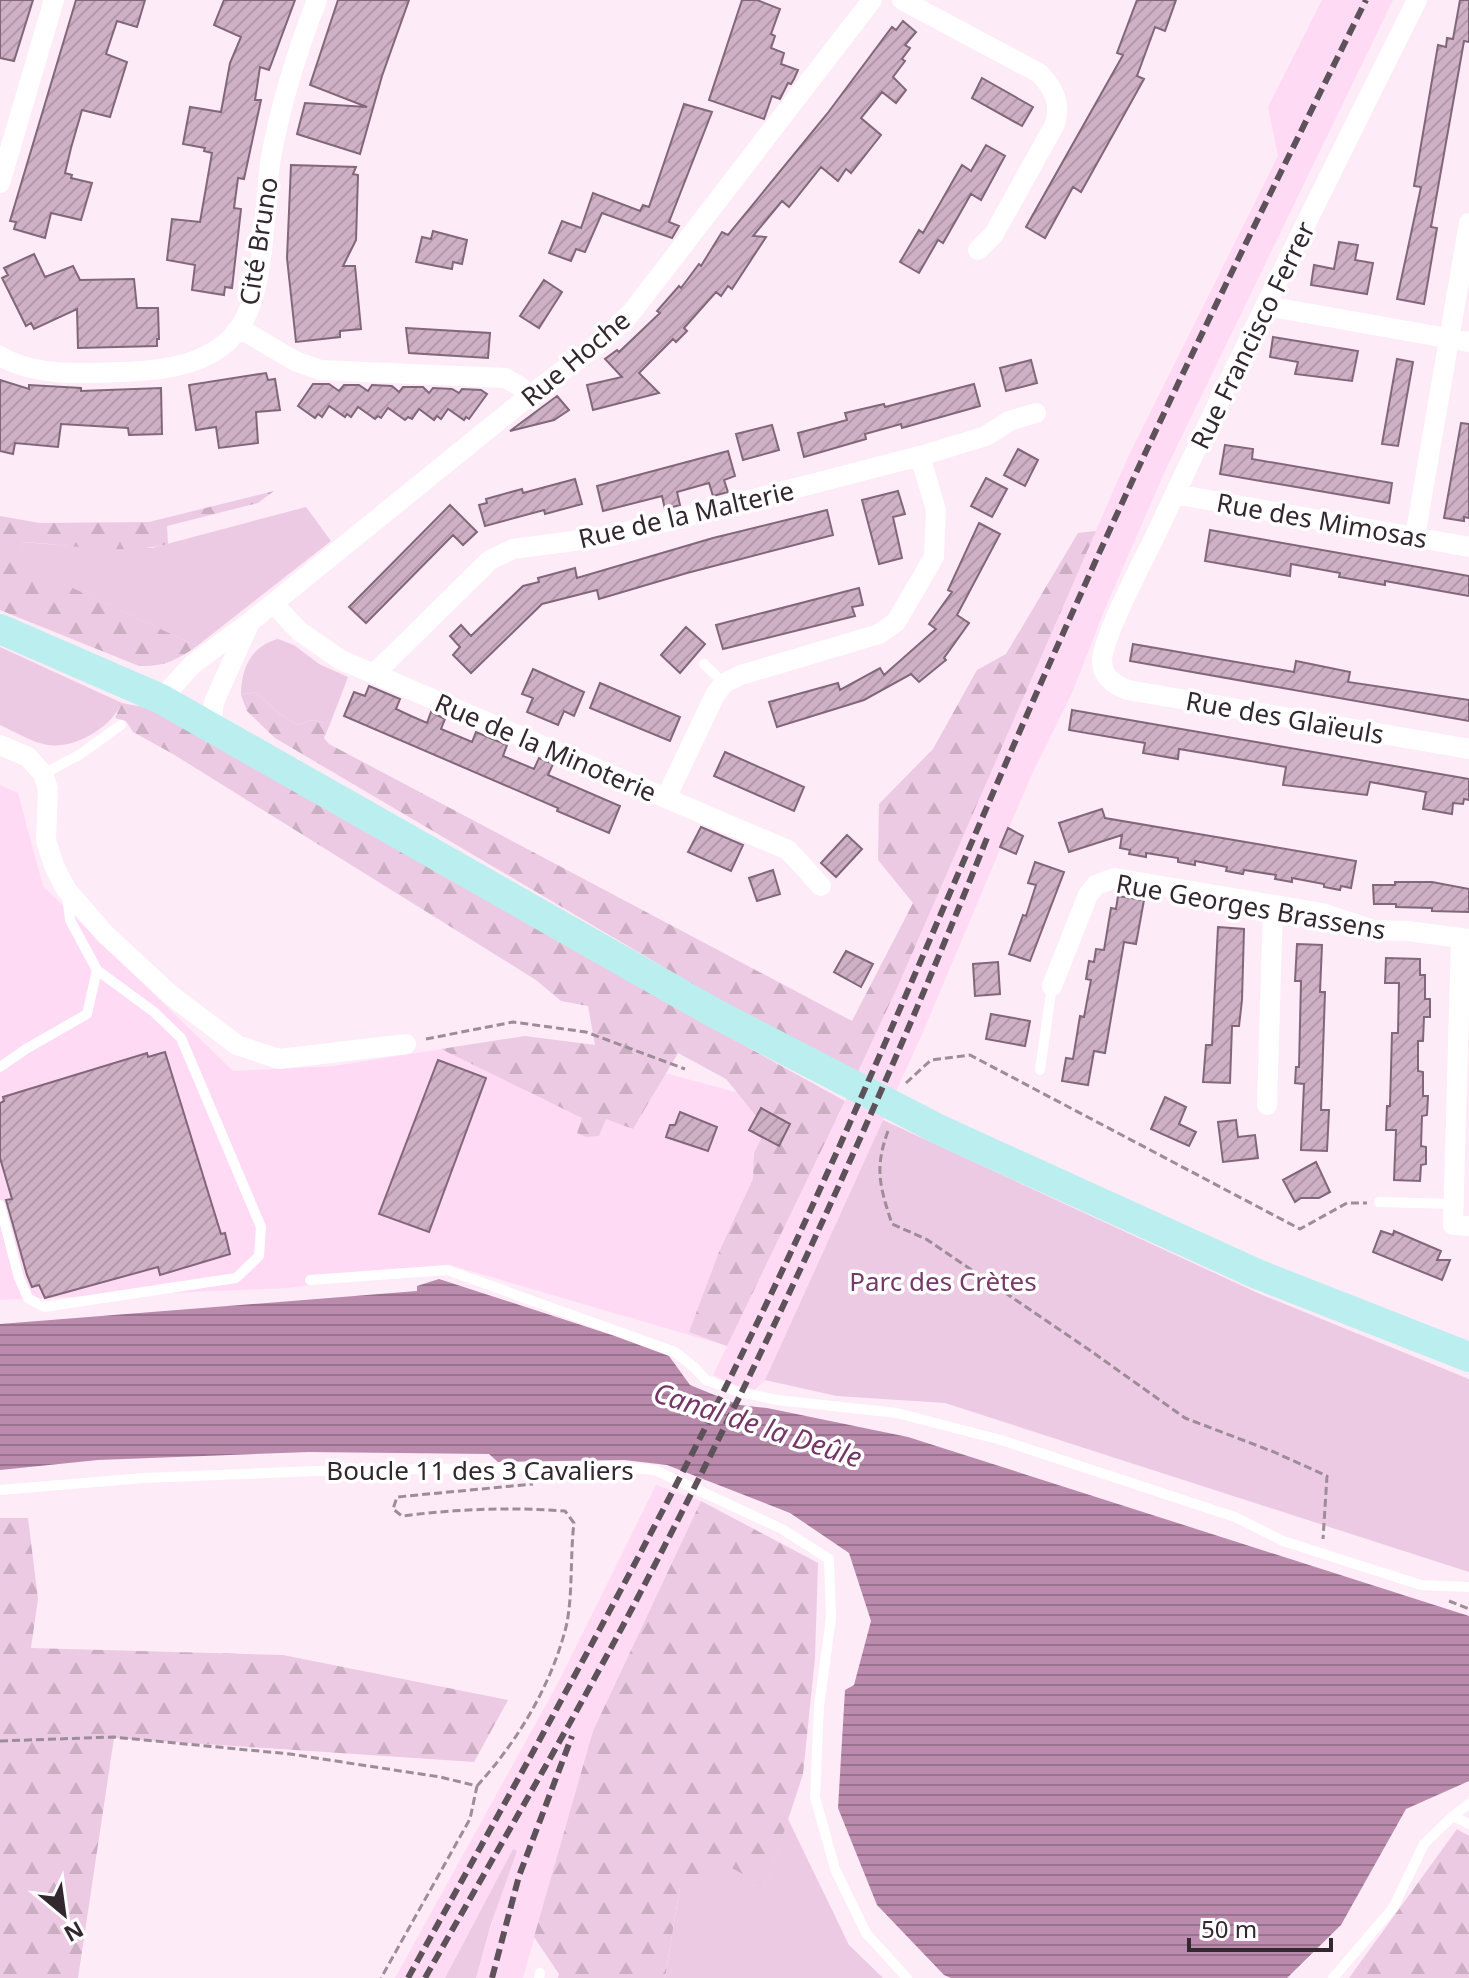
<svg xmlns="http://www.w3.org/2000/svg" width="1469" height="1978" viewBox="0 0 1469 1978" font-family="'Noto Sans',sans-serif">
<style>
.built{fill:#ffdaf4}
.green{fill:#edcae3}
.forest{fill:url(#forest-firs)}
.water{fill:url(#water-rules)}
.building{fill:url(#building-hatch);stroke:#82677a;stroke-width:2}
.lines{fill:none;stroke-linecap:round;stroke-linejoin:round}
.path{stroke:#9c8d98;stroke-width:3;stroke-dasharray:8 4;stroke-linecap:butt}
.lane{stroke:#fff;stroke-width:10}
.street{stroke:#fff;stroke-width:20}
.secondary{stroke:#baeeef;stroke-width:30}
.rail{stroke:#5d515a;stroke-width:6;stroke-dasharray:12 6;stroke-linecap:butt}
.labels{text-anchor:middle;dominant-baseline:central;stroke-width:7;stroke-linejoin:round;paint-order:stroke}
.street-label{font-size:26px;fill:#332830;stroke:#fff}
.park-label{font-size:26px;fill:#763a68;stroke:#fff}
.water-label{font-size:28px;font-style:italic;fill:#733665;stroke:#fff}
</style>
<defs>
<pattern id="forest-firs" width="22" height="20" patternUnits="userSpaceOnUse" patternTransform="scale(2)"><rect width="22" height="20" fill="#edcae3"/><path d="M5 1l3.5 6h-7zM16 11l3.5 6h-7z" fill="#ccaec3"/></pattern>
<pattern id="water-rules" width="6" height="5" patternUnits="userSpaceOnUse" patternTransform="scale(2)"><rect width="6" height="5" fill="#bb8bad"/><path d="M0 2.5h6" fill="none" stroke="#99728d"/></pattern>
<pattern id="building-hatch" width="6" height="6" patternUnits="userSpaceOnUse" patternTransform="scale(2)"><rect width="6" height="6" fill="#cfb1c6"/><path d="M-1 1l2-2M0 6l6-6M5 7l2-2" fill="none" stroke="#b298aa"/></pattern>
</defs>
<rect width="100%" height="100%" fill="#fdebf7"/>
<path class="built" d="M1322,0H1393L1165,471L1105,609L1072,693L1031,776L923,1032L765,1380L751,1393L713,1375L727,1346L450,1265L288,1288L0,1300V785L18,793L43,886L233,1071L334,1066L525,1036L837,1119L898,986L1128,457L1278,156L1268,107Z
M656,1485L701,1501L593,1731L523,1978H476L513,1849L445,1978H395L558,1683Z"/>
<path class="green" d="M306,507L331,541L197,646L18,563L23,542L72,546L152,548Z
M278,639L294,645L319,664L348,677L330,724L313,720L297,725L280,714L255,692L241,695C241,669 251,646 278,639Z
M0,647L122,703C111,727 76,749 48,745C33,743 14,731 0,725Z
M883,1120L1260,1294L1469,1379V1572L945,1403L837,1396L765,1380Z
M788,1819L849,1945L883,1978H665L680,1887L724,1863L766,1886Z
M513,1849L517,1851L491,1924L476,1978H445Z"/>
<path class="forest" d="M274,491L258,503L167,526L168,544C122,556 69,544 23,542L19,563L197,646C177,660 164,667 139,666L0,610V516L40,523L149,522Z
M1096,531L898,986L858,1072L733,1008L275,738L247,711L241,695L255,692L280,714L297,725L313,720L330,724L324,738L329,744L852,1021L913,903L878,860L879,804L933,749L977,670L1006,654L1078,533Z
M122,703L149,708L709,1026L845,1101L727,1346L689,1332L719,1252L753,1179L754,1153L762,1137L779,1145L790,1124L761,1109L757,1117L726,1079L678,1053L633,1129L606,1119L599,1136L586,1137L577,1133L582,1118L441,1049L525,1036L595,1045L588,1006L561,1001L536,980L173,754L133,732L126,721L115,718Z
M701,1501L818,1563L815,1658L803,1774L766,1887L730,1867L680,1887L665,1978H558L559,1974L534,1937L593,1731Z
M0,1518H28L38,1599L31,1648L283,1655L508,1700L474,1762L114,1738L78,1978H0Z
M1457,1829L1469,1836V1978H1349Z"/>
<path class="water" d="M439,1279L615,1336L669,1356L690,1385L739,1405L767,1408L908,1437L1469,1616V1781L1406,1809L1341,1925L1287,1978H951L944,1975L877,1905L838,1808L845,1690L854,1685L871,1621L849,1553L790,1513L667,1465L624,1460L498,1462L489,1454L309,1452L98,1460L0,1470V1324L417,1291V1286Z"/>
<path class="building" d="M0,0H33L14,61L0,58Z
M76,0H145L137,27L117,21L106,54L127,62L110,117L82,110L71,148L65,173L72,175L71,178L92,183L81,220L51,213L45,238L14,229L16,222L10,221Z
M224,0H295L269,70L260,67L255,100H261L244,179L238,178L234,208L241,209L232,288L225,287L224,295L192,290L195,265L167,260L172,219L200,222L212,153L204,151L205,148L183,144L190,107L221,112L230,63L241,37L214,25Z
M338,0H409L382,76L360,154L297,134L305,103L367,107L310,85Z
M742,0H757L780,9L771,34L775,36L771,48L784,53L781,64L798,70L794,79L791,84L788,83L780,99L772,96L764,119L709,100Z
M1137,0H1176L1165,31L1155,27L1137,76L1144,79L1081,192L1073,187L1045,238L1026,227L1123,55L1117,53Z
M1460,0H1469V42L1464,41L1431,227L1437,228L1424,304L1397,299L1421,187L1414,186L1438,45L1446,47L1447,38L1453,39Z
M903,21L916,32L905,45L910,48L902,59L905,61L893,77L906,90L896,103L882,92L861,118L881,135L851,173L846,169L838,181L821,167L789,207L782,201L753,236L766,237L732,289L728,286L721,296L716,292L684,328L687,331L676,342L673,339L639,373L659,393L593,410L587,385L622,377L605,359L617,350L619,352L639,333L660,313L657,311L679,286L681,288L699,264L701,266L722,232L728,235L827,114L892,27L896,30Z
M982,78L1033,107L1022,126L972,98Z
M684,104L712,112L669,222L679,226L672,238L602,213L585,252L576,249L571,261L549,253L562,221L581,228L593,193L640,211L643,205L649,207Z
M986,145L1005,156L981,200L971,194L943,243L938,240L919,273L900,262L919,230L923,233L962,165L971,171Z
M291,165L356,167L353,174L358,175L356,240L343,266H355L361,329L340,331V337L296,342L287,258Z
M433,231L467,240L462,264L453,262L452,269L416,262L422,237L431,239Z
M1339,242L1358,245L1355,260L1373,263L1367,294L1311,285L1314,265L1334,269Z
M34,254L45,277L73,266L80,280L134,279L137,308H158L159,339H157V346L78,348L77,309L34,329L31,323L26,326L2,278L8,275L4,268Z
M544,280L562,292L539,328L520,316Z
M406,328L490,333L488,358L409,353Z
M1273,337L1358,351L1352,381L1295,374L1298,362L1270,357Z
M1397,359L1413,362L1398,446L1382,444Z
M1031,360L1037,383L1006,391L1000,368Z
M266,373L268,380L275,379L280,410L256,412L258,443L219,448L216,427L196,430L189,385Z
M0,380L29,389V385L81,388V391L161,388L162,434L129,435L128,428L61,424L58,447L15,443L13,454L0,451Z
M313,384H329L339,391L344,385H359L368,391L372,385L392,386L399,392L403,387H423L429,393L433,388L452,389L459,393L462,389L481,390L487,394L469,419L466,417L464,420L448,409L441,419L437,416L434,420L419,409L412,419L408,417L405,420L388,408L381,418L378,416L375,419L358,407L351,417L347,414L345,417L329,406L322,417L318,414L315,418L298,406Z
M974,384L980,406L902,428L901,424L865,434L866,439L804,457L798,433L847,420L845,413L884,404L885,407Z
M557,396L569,410L554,420L510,431Z
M1461,423L1469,424V518L1464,517V521L1444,518Z
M772,425L779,450L743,460L736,434Z
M1225,445L1253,449L1252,459L1392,483L1389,503L1220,474Z
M1018,449L1038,460L1025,486L1004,475Z
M728,451L735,476L724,480L728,492L713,496L709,483L677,492L680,505L665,509L662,496L603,511L597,486Z
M986,478L1007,489L992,517L971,506Z
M575,479L582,504L545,514L544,510L485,526L479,505L487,503L486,499L522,489L523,493Z
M898,491L905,514L893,517L902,558L879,564L862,500Z
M450,505L477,532L463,545L453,535L366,623L349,607Z
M827,510L833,535L687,573L599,599L597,590L542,604L471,673L453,655L460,647L450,636L461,625L471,636L523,586L539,582L538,578L575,568L577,578L713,538Z
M979,523L1000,534L957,615L969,623L944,658L946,660L919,682L911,674L864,700L777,727L769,702L838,683L840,690L880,668L884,675L936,629L929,624L952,592L948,590Z
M1210,530L1469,576V596L1385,581V585L1339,577L1340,573L1291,564L1290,576L1205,561Z
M859,588L863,605L852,607L855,616L723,649L716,625Z
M686,627L705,644L680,673L661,655Z
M1133,644L1294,672L1296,661L1350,672L1348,682L1469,700V721L1130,661Z
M533,669L584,692L574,716L564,711L558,725L527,712L533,698L522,694Z
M600,683L680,717L670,741L590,708Z
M369,686L400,699L396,709L411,716L427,723L431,712L445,719L441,729L472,742L476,732L507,745L503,756L534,769L539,758L553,764L548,775L620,806L609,833L557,811L558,808L344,716L354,692L365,696Z
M1072,710L1469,779V800L1464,799L1463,804L1453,803L1452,814L1423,809L1426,792L1370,782L1367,795L1283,785L1286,767L1179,749L1178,759L1143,753L1145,743L1069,730Z
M725,752L804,787L794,811L714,776Z
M1102,809L1105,818L1356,861L1351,888L1341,886L1340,890L1324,887V884L1292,878V882L1275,879L1276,875L1244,870L1243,874L1226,871L1227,867L1195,861V865L1178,862V858L1146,853V857L1129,854L1130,850L1120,848L1122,835L1069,852L1059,823Z
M701,827L743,845L731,871L688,852Z
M1008,828L1023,836L1016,854L1000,847Z
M847,835L862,849L836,877L821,863Z
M1035,862L1064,872L1030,961L1009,954L1023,915L1026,916L1036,885L1028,883Z
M773,870L780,894L757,901L749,878Z
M1395,882H1432L1469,889V912L1432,911V908L1396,907V904H1374L1373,885H1395Z
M1118,896L1144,900L1136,944L1124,942L1105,1053L1094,1051L1088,1085L1062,1081L1066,1058L1073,1059L1080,1016L1084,1017L1091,980L1086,979L1089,961L1094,962L1096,949L1104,950L1111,908L1116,909Z
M1218,927L1244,929L1242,1000L1239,1026H1232L1230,1083L1203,1082L1206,1045H1212Z
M1297,944L1322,945L1320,992H1325L1321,1110H1329L1327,1151L1301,1150L1304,1084L1295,1083L1296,1067H1299L1301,981H1295Z
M846,951L873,964L861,987L834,972Z
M1386,958L1420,959V975H1425V999H1430V1017H1424L1423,1041H1418V1071L1423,1072V1096H1428L1427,1115L1422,1116L1421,1146L1426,1147V1164L1421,1165L1420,1181L1394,1180L1396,1130H1386L1387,1106H1390L1392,1033H1398L1399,983H1385Z
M998,962L1000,994L975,996L973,964Z
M991,1014L1030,1021L1025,1046L986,1039Z
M165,1052L221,1234L225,1233L230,1254L160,1275L158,1267L45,1298L39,1285L32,1287L27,1275L6,1200L12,1199L0,1158V1103L4,1101L3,1097L147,1053L148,1057Z
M438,1060L486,1078L429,1232L379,1214Z
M1165,1097L1186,1107L1179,1124L1196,1132L1189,1146L1151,1129Z
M761,1108L790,1124L779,1146L749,1130Z
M680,1112L717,1127L708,1151L666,1137L670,1125H675Z
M1236,1120L1238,1137L1255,1135L1258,1158L1223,1162L1218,1122Z
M1316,1162L1330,1192L1319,1198H1301L1295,1202L1283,1180Z
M1381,1231L1393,1235L1394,1231L1441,1251L1437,1260H1450L1442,1280L1373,1252Z"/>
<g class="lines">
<path class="path" d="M426,1039L513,1022L586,1032L685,1069
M906,1083L931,1060L970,1055L1300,1229L1347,1203H1367
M888,1131C874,1169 880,1187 892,1224L926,1239L1088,1349L1185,1418L1274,1452L1327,1476L1323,1539
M1449,1601L1469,1609
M0,1741L113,1737L290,1754L440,1777L477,1786L470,1819L381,1978
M477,1786C517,1742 551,1686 566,1627C573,1598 570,1554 574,1523L565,1511C511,1507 456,1509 402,1516L393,1509L397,1497L533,1484"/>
<path class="lane" d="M704,664L724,683
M43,774L79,755L121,725
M0,1067L26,1049L87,1014L97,970
M1040,1070L1052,986
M1379,1202L1454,1204
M0,1205L19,1278L28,1298L44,1307L236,1278L259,1256L261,1227L181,1038L154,1012L97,970L70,920L67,895
M310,1280L447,1270L675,1352L695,1368L706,1380L736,1391L777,1400L897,1413L1001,1440L1235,1517L1283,1541L1421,1585L1469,1587
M0,1490L143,1478L316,1471L610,1466L655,1470L782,1529L829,1559L831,1618L819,1706L815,1797L835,1869L866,1933L907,1978
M1453,1816L1469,1824
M539,1978L540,1973
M1333,1978L1393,1908L1424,1844L1453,1816L1469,1804"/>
<path class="street" d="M902,0L1039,73C1054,89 1061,102 1055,124L994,234L978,250
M1417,0C1330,175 1242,350 1159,528C1147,554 1102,637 1102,661C1102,677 1114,685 1128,690L1469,749
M0,183L54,0
M1266,306L1469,342
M239,328L295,361L320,370L505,378L518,385L529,396
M0,356C34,376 80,374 119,372C161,371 213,366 239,328C267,289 263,205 271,157C281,103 297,51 317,0
M1175,494L1469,547
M1415,537L1469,223
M273,603L299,631L341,660L788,850L821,886
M374,674L490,560L513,549L611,536L920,456L986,436L1009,421L1036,413
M161,699L193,664L250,622L529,396L601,342L631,313L872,0
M211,725L214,702L250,622
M0,745L28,757L43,774L48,789L46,840L54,866L66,889L105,934L172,996L237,1045L279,1059L406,1044
M666,798L715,695L724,683L741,675L879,634L896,622L934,557L936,510L920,456
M1461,938L1453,1225L1469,1226
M1052,986L1088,895L1096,885L1115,878L1322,913L1374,930L1408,931L1469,939
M1267,1105L1273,907"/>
<path class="secondary" d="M0,629L161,699L716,1014L940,1130L1257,1274L1469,1357"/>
<path class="rail" d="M408,1978C529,1759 652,1541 761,1315C875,1079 971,836 1079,598C1169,396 1268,198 1366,0
M425,1978C496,1852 570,1727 637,1599C767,1351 883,1098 987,838
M492,1978L519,1876L572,1736"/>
</g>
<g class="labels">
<g class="street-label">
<text transform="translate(258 241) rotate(-81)">Cité Bruno</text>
<text transform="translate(1252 335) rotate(-64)">Rue Francisco Ferrer</text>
<text transform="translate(575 358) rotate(-40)">Rue Hoche</text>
<text transform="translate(686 514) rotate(-13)">Rue de la Malterie</text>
<text transform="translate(1322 520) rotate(10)">Rue des Mimosas</text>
<text transform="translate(1285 717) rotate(10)">Rue des Glaïeuls</text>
<text transform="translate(546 747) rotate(23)">Rue de la Minoterie</text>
<text transform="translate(1251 906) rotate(10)">Rue Georges Brassens</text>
<text x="480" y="1470">Boucle 11 des 3 Cavaliers</text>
</g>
<g class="park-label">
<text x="943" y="1281">Parc des Crètes</text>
</g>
<g class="water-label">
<text transform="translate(758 1424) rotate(18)">Canal de la Deûle</text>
</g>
</g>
<g transform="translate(64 1914) rotate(151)" stroke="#ffffff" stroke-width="6" paint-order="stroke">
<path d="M0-6L14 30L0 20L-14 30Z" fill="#332830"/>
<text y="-12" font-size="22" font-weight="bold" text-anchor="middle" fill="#332830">N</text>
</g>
<path d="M1189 1938v12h142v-12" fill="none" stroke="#332830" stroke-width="4"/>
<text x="1201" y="1938" font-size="24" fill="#332830" stroke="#ffffff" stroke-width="6" paint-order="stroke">50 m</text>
</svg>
